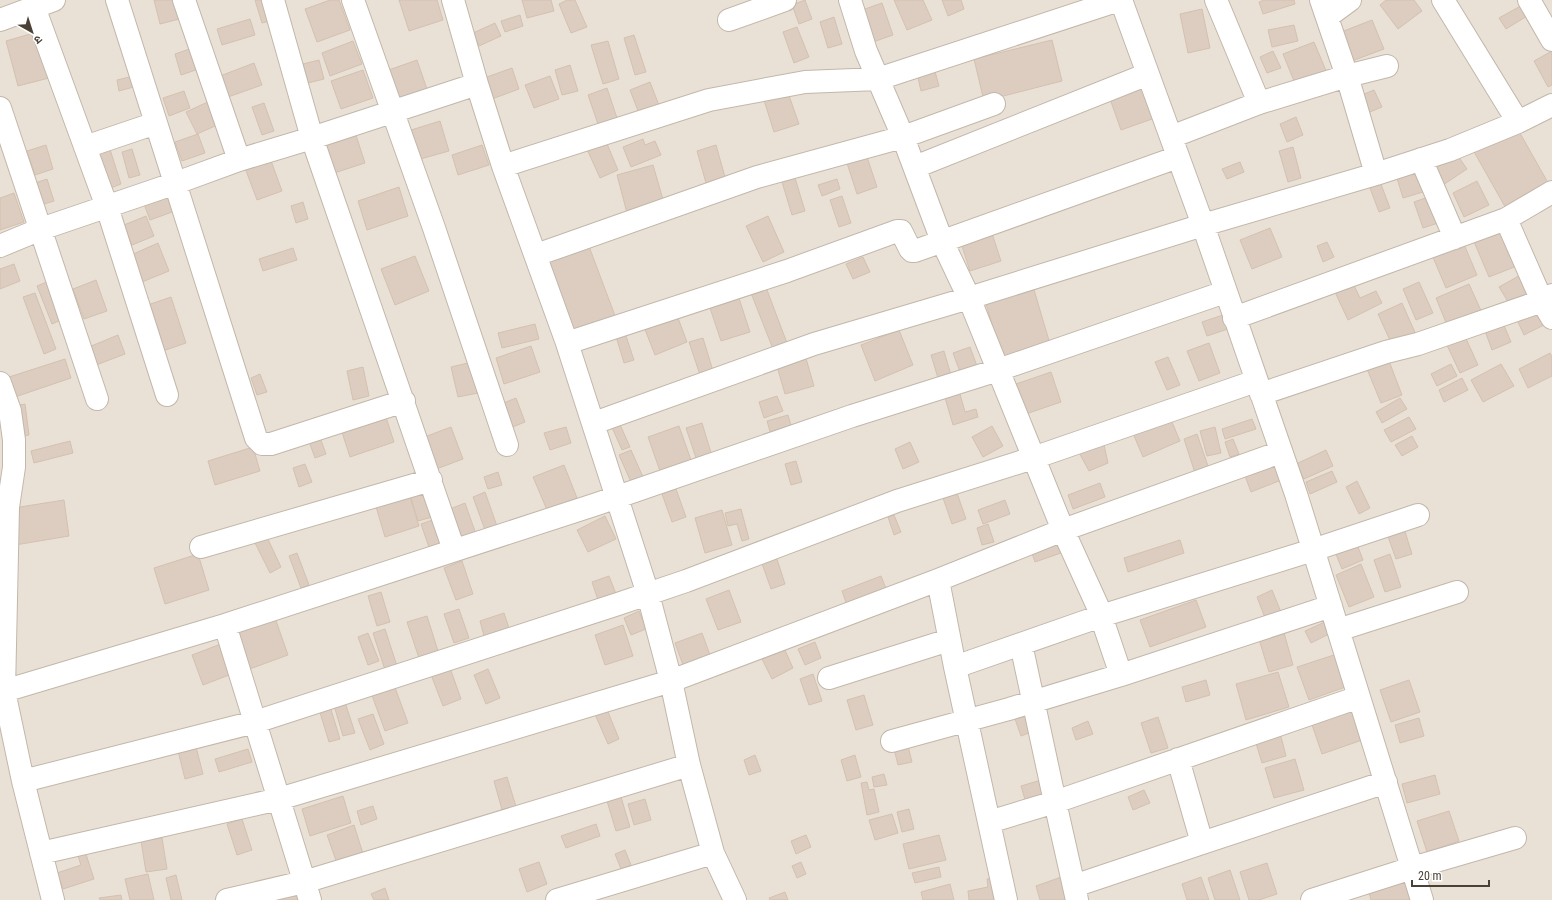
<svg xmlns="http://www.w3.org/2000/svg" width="1552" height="900" viewBox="0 0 1552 900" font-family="'Roboto Condensed','Noto Sans Devanagari',sans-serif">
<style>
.residential{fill:#eae1d6}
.building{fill:#dccdc0;stroke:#d4c1af}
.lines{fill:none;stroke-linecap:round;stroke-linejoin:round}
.minor-casing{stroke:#c2b7aa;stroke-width:24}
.minor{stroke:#fff;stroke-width:22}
</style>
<rect width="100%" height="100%" fill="#f6f0e9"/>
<path class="residential" d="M0,0H1552V900H0Z"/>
<path class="building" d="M154,0H179L183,18L160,24Z
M255,0H269L274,20L262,23Z
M330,0H339L350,30L317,42L305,9Z
M399,0H437L443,20L409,31Z
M522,0H551L554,11L527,18Z
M567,0H575L587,27L571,33L559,4Z
M805,0L812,19L799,24L792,5Z
M894,0H923L932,20L907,30Z
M942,0H961L964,9L948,16Z
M1264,0H1294L1295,4L1263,14L1259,2Z
M1386,0H1414L1422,11L1398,29L1380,5Z
M882,3L893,35L873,42L862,10Z
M1526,3L1532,13L1506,29L1499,18Z
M1202,9L1210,48L1188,53L1180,14Z
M520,15L523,26L505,32L501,21Z
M834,17L842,44L828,48L820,22Z
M250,19L255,35L222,45L217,29Z
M1372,20L1384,49L1352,61L1341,32Z
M495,23L501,36L479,46L473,33Z
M1294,25L1298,41L1272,47L1268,30Z
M797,27L809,57L794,63L783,32Z
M37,32L49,78L18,86L6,41Z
M634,35L646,72L635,75L624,38Z
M1052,40L1062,81L984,101L974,59Z
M353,41L362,64L330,76L322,53Z
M608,41L619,79L603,84L591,45Z
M1314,42L1327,73L1296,86L1283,54Z
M198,46L205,67L181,75L175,54Z
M1273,51L1281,68L1267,73L1260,57Z
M1552,51V85L1548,87L1534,61Z
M319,60L324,79L308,83L303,64Z
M417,60L428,92L393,103L383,72Z
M254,63L262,85L228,97L220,76Z
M570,65L578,91L562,95L555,70Z
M512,68L519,89L492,99L484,78Z
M934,68L939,86L921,91L917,73Z
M363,70L373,98L341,109L331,81Z
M138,75L141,85L119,91L117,80Z
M550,76L559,99L534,108L525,85Z
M650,82L660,108L640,116L630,90Z
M1144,86L1155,118L1121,130L1110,99Z
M607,88L618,121L599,127L588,95Z
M787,90L799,124L774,132L763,97Z
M1374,90L1382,107L1365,114L1357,97Z
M184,91L190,108L169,116L163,98Z
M212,100L222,123L197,134L186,112Z
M264,103L274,131L262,135L252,107Z
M1296,117L1303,135L1287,142L1280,124Z
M440,121L449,151L417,160L408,131Z
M1516,126L1551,188L1508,212L1473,150Z
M355,132L365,163L328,175L319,144Z
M198,134L205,153L182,161L175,142Z
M605,139L618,170L600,178L586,147Z
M643,139L645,145L655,141L661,155L631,167L623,147Z
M108,143L121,184L108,189L95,147Z
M46,145L53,169L35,175L27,151Z
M482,145L489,165L458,175L452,155Z
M716,145L725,177L706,183L697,151Z
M1293,147L1301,178L1288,182L1279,151Z
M132,149L140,175L129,178L122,152Z
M1456,153L1467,169L1440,187L1429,171Z
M866,154L877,187L857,194L846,160Z
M270,158L282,191L257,200L245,168Z
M1240,162L1244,172L1227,179L1222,169Z
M653,165L664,203L627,213L617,175Z
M1415,168L1423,192L1403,198L1396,175Z
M795,178L805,211L792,215L782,182Z
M47,179L54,201L41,205L35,183Z
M837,179L840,189L822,196L818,185Z
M1379,179L1390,208L1379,212L1368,183Z
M1477,181L1489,205L1464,217L1453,193Z
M399,187L408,216L367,230L358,201Z
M14,193L24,222L0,230V198Z
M170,195L175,211L150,220L144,204Z
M842,196L851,223L839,227L830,200Z
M1431,196L1441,222L1423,228L1414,202Z
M303,202L308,219L296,223L291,206Z
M146,216L154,236L132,245L124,225Z
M768,216L784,252L763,262L746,226Z
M1500,226L1517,266L1489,277L1472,237Z
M990,227L1001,261L970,271L959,237Z
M1270,228L1282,257L1252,269L1240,240Z
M587,241L617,321L575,337L545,257Z
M1327,242L1334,257L1323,262L1317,246Z
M1463,242L1477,275L1446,288L1432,255Z
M158,243L169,271L142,282L131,255Z
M293,248L297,260L263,271L259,259Z
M415,256L429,291L395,305L381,269Z
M863,257L870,272L853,279L846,264Z
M14,264L20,281L0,289V269Z
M1524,273L1534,291L1510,305L1499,287Z
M96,280L107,311L84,319L73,289Z
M49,281L63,319L52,324L37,286Z
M1352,281L1360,298L1376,291L1382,303L1348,320L1334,290Z
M764,282L787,343L773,349L749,288Z
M1419,282L1433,313L1416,320L1403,289Z
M1032,283L1050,344L1002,358L984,297Z
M1469,284L1483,315L1449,330L1436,298Z
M737,292L750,332L721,341L708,302Z
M35,293L56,349L44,354L23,297Z
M171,297L186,343L157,353L142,307Z
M1402,303L1417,337L1393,347L1378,314Z
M675,310L687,342L655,355L642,322Z
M1539,310L1546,324L1524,335L1517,320Z
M1223,315L1228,329L1207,336L1202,322Z
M1503,323L1511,342L1492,350L1485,331Z
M535,324L539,339L502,348L498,333Z
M624,330L634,360L624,363L615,333Z
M899,330L913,365L875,381L861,345Z
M1463,332L1478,365L1460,373L1445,341Z
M118,335L125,354L91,367L84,349Z
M703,338L713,371L700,375L689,342Z
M1209,343L1220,373L1199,381L1187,351Z
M531,346L540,372L504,384L496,358Z
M970,347L977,366L960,372L953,353Z
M944,351L951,375L938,378L931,355Z
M1550,353L1552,357V376L1528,388L1519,369Z
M805,355L814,386L785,394L776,363Z
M1168,357L1180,385L1167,390L1155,362Z
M65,359L71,378L15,397L9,377Z
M1389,361L1402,395L1381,403L1367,369Z
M472,362L478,393L458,397L451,367Z
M1451,364L1457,376L1437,386L1431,374Z
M1501,364L1514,386L1483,402L1471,380Z
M363,367L369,396L353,400L347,371Z
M1051,372L1061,402L1023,415L1013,385Z
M260,374L267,392L257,395L251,378Z
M1462,378L1468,390L1444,402L1439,390Z
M958,387L965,412L976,409L978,417L953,425L943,391Z
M777,396L783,411L764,418L759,402Z
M516,398L525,422L510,428L501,404Z
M1400,398L1407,409L1382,423L1376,412Z
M25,404L29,435L18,437L14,406Z
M384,411L394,442L350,457L340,426Z
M788,415L792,429L771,435L767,421Z
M1169,415L1180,441L1143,457L1132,431Z
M1409,417L1416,429L1391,442L1384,430Z
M1252,419L1256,429L1225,439L1222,429Z
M618,420L630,447L622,450L610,423Z
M702,423L712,456L697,461L686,428Z
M679,426L691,460L660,471L648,437Z
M992,426L1003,446L983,457L972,437Z
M451,427L463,459L431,471L419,439Z
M566,427L571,443L550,450L544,433Z
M1215,427L1221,453L1207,456L1200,431Z
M318,432L326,454L315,458L307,436Z
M1197,434L1209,469L1195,473L1184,439Z
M1102,436L1108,463L1089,471L1076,447Z
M1412,436L1418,447L1402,456L1395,445Z
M1233,439L1239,454L1230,457L1225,442Z
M70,441L73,453L34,463L31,451Z
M910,442L919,462L903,469L895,449Z
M253,447L260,471L215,485L208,461Z
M631,450L643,477L631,482L619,455Z
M1326,450L1333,466L1304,479L1296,464Z
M1276,460L1284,479L1251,492L1244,473Z
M796,461L802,482L791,485L785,464Z
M305,464L312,482L299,487L293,468Z
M564,465L577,498L547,510L533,477Z
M1332,471L1337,482L1310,494L1306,482Z
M498,472L502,485L488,489L484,477Z
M1357,481L1370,508L1359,514L1346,487Z
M1100,483L1105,497L1073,509L1068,495Z
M676,489L686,517L672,522L662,494Z
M408,490L419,526L385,537L374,500Z
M428,490L436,516L418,521L410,495Z
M956,490L966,519L952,524L942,495Z
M485,492L497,526L485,530L473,497Z
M64,500L69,536L15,545L20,507Z
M1005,500L1010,514L983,524L978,510Z
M465,503L476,534L456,541L445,511Z
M741,509L749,539L742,541L737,524L728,526L725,513Z
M722,510L732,545L705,553L695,518Z
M894,515L901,532L894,535L888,517Z
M605,516L616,539L588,552L577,530Z
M435,519L446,551L432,556L421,524Z
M988,524L994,542L982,545L977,528Z
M1403,525L1412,554L1396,559L1386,531Z
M266,535L281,567L270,573L254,541Z
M1355,539L1363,560L1342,569L1333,547Z
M1180,540L1184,553L1128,572L1124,558Z
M1057,542L1061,553L1035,562L1031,550Z
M297,553L309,585L301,588L289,556Z
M775,553L785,584L771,589L760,558Z
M198,554L209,590L165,604L154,568Z
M1390,554L1401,587L1385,592L1374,560Z
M462,561L473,594L456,600L444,568Z
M1361,564L1374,597L1349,607L1336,575Z
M609,576L616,594L598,600L592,582Z
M881,576L889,596L849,611L842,591Z
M729,590L741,622L718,630L706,599Z
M1272,590L1283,617L1267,623L1257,597Z
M381,592L390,622L377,626L368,596Z
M1196,600L1206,627L1150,647L1140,620Z
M459,609L469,638L454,643L444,614Z
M639,611L646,629L631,635L624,618Z
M504,613L509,628L484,636L480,621Z
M274,615L288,655L247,670L232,630Z
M427,616L438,651L419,658L407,622Z
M1327,621L1333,632L1311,643L1305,631Z
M623,625L633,656L605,665L595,635Z
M385,629L397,666L385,670L373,633Z
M1283,629L1293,665L1269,672L1258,636Z
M368,633L379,661L368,665L358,637Z
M702,633L710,655L683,665L675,643Z
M226,642L237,672L203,685L192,655Z
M815,642L821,658L805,665L798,649Z
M784,648L793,668L772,679L762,659Z
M1340,653L1351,685L1309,700L1297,667Z
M449,665L461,699L443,706L430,672Z
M488,669L500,698L486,704L474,675Z
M1278,672L1289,707L1246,720L1236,684Z
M813,674L822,701L809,705L800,679Z
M1206,680L1210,695L1186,702L1182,687Z
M1409,680L1420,712L1391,722L1380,690Z
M393,682L408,723L385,731L370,690Z
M864,695L873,725L856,730L847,700Z
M344,699L355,733L343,736L333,702Z
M329,703L340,739L329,742L318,706Z
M1356,704L1368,738L1322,754L1310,719Z
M606,707L619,739L608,744L594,712Z
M373,714L384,744L370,750L358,719Z
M1029,715L1034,731L1021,736L1015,719Z
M1158,717L1168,748L1151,753L1141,723Z
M1419,718L1424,736L1400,743L1395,725Z
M1088,721L1093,734L1076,740L1072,728Z
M1280,733L1286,756L1262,763L1255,740Z
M907,742L912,762L898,765L893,745Z
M195,743L203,774L185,779L177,747Z
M248,749L252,762L219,772L215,759Z
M755,755L761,771L749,775L744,760Z
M855,755L861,777L847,781L841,760Z
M1295,759L1304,790L1274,798L1265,768Z
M884,774L887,785L874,787L872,777Z
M1435,775L1440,794L1407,803L1402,784Z
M507,777L518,813L504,817L494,781Z
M1041,780L1046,797L1026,803L1021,786Z
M867,782L869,790L874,789L879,812L867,815L861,783Z
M1144,790L1150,803L1133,810L1128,797Z
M343,796L351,823L310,836L302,809Z
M621,797L630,827L616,831L607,801Z
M645,799L651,820L634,825L628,804Z
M373,806L377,819L361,825L357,811Z
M909,809L914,829L902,832L897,812Z
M1449,811L1459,841L1427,852L1417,821Z
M892,814L898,833L875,840L869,820Z
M242,819L252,850L237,855L227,824Z
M596,824L600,836L566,848L561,836Z
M354,825L365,860L339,869L327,835Z
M806,835L811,847L796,854L791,841Z
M939,835L946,860L909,869L903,844Z
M162,838L167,869L146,872L141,841Z
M625,850L631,865L621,869L615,854Z
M85,851L94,879L63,889L57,873L81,865L77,853Z
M539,862L547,884L527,892L519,869Z
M801,862L806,874L797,878L792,866Z
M1267,863L1277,894L1259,900H1249L1240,872Z
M939,867L941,877L915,883L912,873Z
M1230,870L1240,900H1215L1208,878Z
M148,874L154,900H130L125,879Z
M176,875L182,900H171L166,878Z
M1064,876L1072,900H1040L1036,886Z
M1201,877L1209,900H1187L1182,884Z
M1403,877L1411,900H1371L1368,889Z
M994,878L997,900H969L968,891L988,887L987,879Z
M950,884L954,900H923L921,892Z
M385,888L389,900H374L371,894Z
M300,892L302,900H274Z
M785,892L788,900H770L769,898Z
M121,895L122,900H100L99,898Z"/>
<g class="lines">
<g class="minor-casing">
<path id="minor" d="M117,0L256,438L262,444H271L404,401
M184,0L239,160
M273,0L312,138L454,550
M353,0L434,228L507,445
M453,0L477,84L503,166L567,343L648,594L671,681L689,765L713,853L735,900
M850,0L866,51L903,137L942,241L969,298L1063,530L1098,607L1121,675
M1121,0L1203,225L1296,494L1422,900
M1216,0L1259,103
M1321,0L1347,76L1376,174
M1443,0L1518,122
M1529,0L1552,40
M34,7L107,207L167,395
M1327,17L1350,0
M0,20L54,0
M729,20L785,0
M0,108L97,399
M1171,137L1259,103L1347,76L1387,66
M85,147L156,123
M1421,159L1455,238
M503,166L709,100L805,82L878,79L1119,0
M915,167L1148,74
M1506,219L1542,301L1552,318
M0,246L41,229L176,183L239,160L312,138L477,84
M536,255L757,177L903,137L994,104
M1234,318L1506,219L1552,192
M567,343L787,271L897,231H901L910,249L912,251H915L1178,157
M0,383L10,411L14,440V467L8,507L4,691L23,781L53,900
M1261,394L1386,352L1418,344L1542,301L1552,295
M594,423L814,344L969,298L1203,225L1376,174L1450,150L1518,122L1552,105
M201,547L431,480
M938,580L955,667L1006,900
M225,625L310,900
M1338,630L1457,592
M1021,644L1055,802L1077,900
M955,667L1101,616L1313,550L1418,515
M829,678L949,640
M4,691L225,625L597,504L852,416L998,370L1225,292
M892,741L1009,709L1121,675L1331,606
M1178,759L1202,843
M23,781L255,722L618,604L686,581L897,501L1033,458L1256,381
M989,822L1055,802L1359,697
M41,853L279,799L671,681L938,580L1063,530L1281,452
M1074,886L1202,843L1386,782
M227,900L304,882L689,765
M557,900L713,853
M1312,900L1412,868L1515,838"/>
</g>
<use href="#minor" class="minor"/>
</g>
<g transform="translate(32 32) rotate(141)" stroke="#ffffff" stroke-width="3" paint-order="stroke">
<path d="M0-3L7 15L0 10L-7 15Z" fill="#4a4036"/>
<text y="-6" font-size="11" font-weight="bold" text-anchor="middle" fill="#4a4036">उ</text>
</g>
<path d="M1412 880v6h77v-6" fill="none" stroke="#4a4036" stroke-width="2"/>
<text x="1418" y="880" font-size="12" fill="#4a4036" stroke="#ffffff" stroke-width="3" paint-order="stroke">20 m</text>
</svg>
